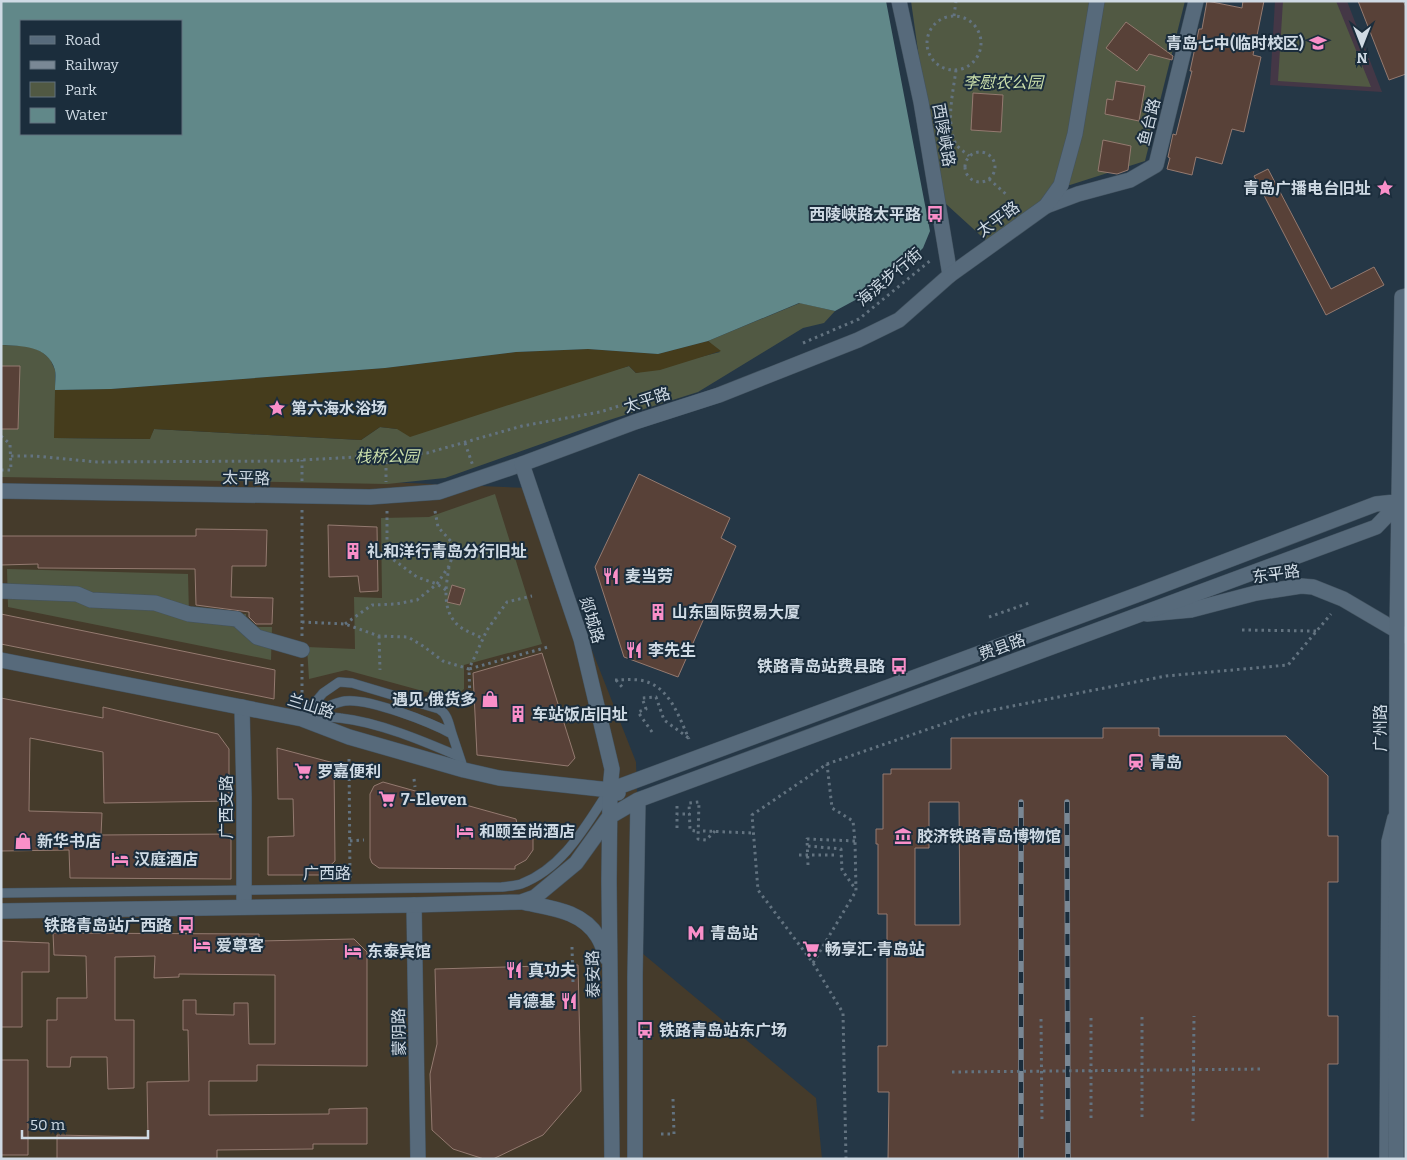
<svg xmlns="http://www.w3.org/2000/svg" width="1407" height="1160" viewBox="0 0 1407 1160" font-family="Bitter,'Noto Sans SC',serif">
<style>
.industrial{fill:#453b2b}
.education{fill:#443746}
.green{fill:#515943}
.sand{fill:#453c1c}
.water{fill:#618889;fill-rule:evenodd}
.building{fill:#584138;stroke:#947a70;fill-rule:evenodd}
.lines{fill:none;stroke-linecap:round;stroke-linejoin:round}
.lane-casing{stroke:#435360;stroke-width:10}
.street-casing{stroke:#435360;stroke-width:16}
.secondary-casing{stroke:#435360;stroke-width:16}
.path{stroke:#637380;stroke-width:3;stroke-dasharray:2.5 4;stroke-linecap:butt}
.lane{stroke:#576a7b;stroke-width:9}
.street{stroke:#576a7b;stroke-width:15}
.secondary{stroke:#576a7b;stroke-width:15}
.rail-casing{stroke:#7a8895;stroke-width:5.5}
.rail{stroke:#1b2d3c;stroke-width:4;stroke-dasharray:11;stroke-linecap:butt}
.path-bridge{stroke:#637380;stroke-width:3;stroke-dasharray:2.5 4;stroke-linecap:butt}
.labels{text-anchor:middle;dominant-baseline:central;stroke-width:4;stroke-linejoin:round;paint-order:stroke}
.poi-label{font-size:16px;font-weight:bold;fill:#cfdae4;stroke:#1b2d3c;text-anchor:start}
.park-label{font-size:16px;font-style:italic;fill:#cadeaa;stroke:#1b2d3c}
.street-label{font-size:16px;fill:#cfdae4;stroke:#1b2d3c}
</style>
<rect width="100%" height="100%" fill="#253746"/>
<path class="industrial" d="M1,466L528,488L636,762L642,953L816,1098L822,1159H1Z"/>
<path class="education" d="M1275,1H1347L1382,92L1270,85Z"/>
<path class="green" d="M911,1H1185L1145,161L1070,185H1061L991,245L946,204L934,165Z
M1283,1H1336L1371,87L1278,81Z
M800,303L835,311L824,323L803,328L698,392L606,421L445,478L387,484L1,477V345L30,346L42,352L50,359L55,370V438L149,439L154,429L361,440L380,427L397,429L629,366L636,373L720,352L708,341Z
M495,494L542,644L464,665V689L452,699L346,670L309,679L307,647L355,649L354,597L382,598L381,518L429,517Z
M7,569L188,574L189,614H246V627H272L271,660L8,607Z"/>
<path class="sand" d="M708,341L721,351L660,370L636,373L629,366L410,437L397,429L380,427L361,440L154,429L150,439L54,438L55,390L111,389L385,368L516,352L588,349L658,354Z"/>
<path class="water" d="M1,1H886L930,231L923,248L907,264L872,291L835,311L799,303L708,341L658,354L588,349L516,352L385,368L111,389L55,390C55,383 56,375 55,370C48,345 21,346 1,345ZM21,21H181V134H21Z"/>
<path class="building" d="M1207,1L1242,8L1243,1H1264L1253,55L1261,57L1244,132L1232,129L1222,164L1196,157L1192,175L1167,169L1170,158L1168,157L1173,134L1176,135L1192,71H1190L1199,29H1202Z
M1358,1H1403L1406,7V74L1389,80Z
M1126,22L1173,56L1172,60L1149,54L1137,71L1106,48Z
M1116,81L1145,86L1139,121L1105,114L1107,99L1113,100Z
M973,93L1003,95L1001,132L971,130Z
M1103,140L1131,146L1128,170L1117,174L1098,171Z
M1268,169L1331,289L1374,267L1384,285L1326,315L1254,176Z
M1,366H20L18,429H1Z
M639,474L730,518L721,538L736,546L678,677L624,657L595,567Z
M328,525L377,527L378,591L360,592L358,576L329,577Z
M196,529L267,530L266,566H232L231,597L273,598L272,624H256L249,617V612L196,605L195,569L38,568V564L1,565V536H196Z
M452,585L465,589L460,605L447,602Z
M1,614L275,670L274,699L1,644Z
M542,653L575,758L568,766L477,755L473,673Z
M1,698L103,718V707L218,734L229,749V801L104,803L103,752L30,738L29,811L102,813L101,835L231,834V879L70,878L69,850L1,851Z
M1103,728H1159V736H1286L1328,776V836H1338V882H1328V1016H1338V1064H1328V1159H888L889,1092H878V1046H887V914H878V844H876V829H883V774H891V769H951V738H1103ZM929,802H959L960,925H915V848H929Z
M277,748L334,763L335,861L320,875H268V837L294,836L293,799H278Z
M383,782L516,819L517,824L526,828L530,832L533,838V850L526,860L515,866V869L379,868L372,863L370,858V794L374,786Z
M53,933L259,934V941L354,939L367,952V1066L257,1065V1081H209V1115L329,1114V1109L367,1108V1144H313V1149L217,1150V1159H57V1135L148,1137L147,1082L189,1081L188,1030H183V1000H196V1014L234,1015V1003H248L249,1044H275V975L179,974V977L154,978L155,956L115,957V1020H134V1088L108,1089L107,1057H71L70,1067H47V1020H57V998H87L86,956L54,955Z
M1,941L49,943V972H22V1027H1Z
M578,965L581,1091L543,1135L493,1159H484L453,1149L432,1130L430,1074L437,1044L435,969Z
M1,1060H28V1155H1Z"/>
<g class="lines">
<g class="lane-casing">
<path id="lane" d="M304,716L323,693L339,682L352,683L439,709C448,714 449,725 452,734
M309,718C319,718 330,716 340,718C378,722 423,741 458,756
M302,719C315,713 331,703 345,701C369,698 430,722 452,734L464,770
M1,893L502,887C508,886 515,886 521,884C563,868 585,827 608,792
M1384,1159L1386,841L1392,817"/>
</g>
<g class="street-casing">
<path id="street" d="M899,1L921,102L950,275
M1046,206L1078,194L1130,180L1156,165L1196,1
M1,491L370,497L439,492L522,464
M1,591L77,594L91,600L155,603L189,614L237,619L257,637L302,650
M1147,614L1191,610L1256,593L1301,586L1313,587L1343,599L1406,636
M242,707L244,797V907
M414,905L418,1159"/>
</g>
<g class="secondary-casing">
<path id="secondary" d="M1,660L302,719L349,737L464,770L499,778L610,790L618,793
M610,790L1142,593L1376,504L1404,501
M522,902C549,908 582,910 598,937C602,943 604,951 607,958
M1,911L414,905L521,902L535,897L576,863L609,817L638,800L1376,527L1400,502
M612,1159L609,881L610,790L612,769L581,639L522,464L635,422L719,395L858,340L899,320L950,275L1046,206L1061,185L1075,134L1097,1
M635,1159V976L638,800
M1396,1159L1397,631L1402,297L1406,296"/>
</g>
<path class="path" d="M927 43a27 27 0 1 1 54 0a27 27 0 1 1-54 0Z
M954,16L956,1
M956,70C953,93 946,120 955,142C957,148 965,152 969,156
M965 167a15 15 0 1 1 30 0a15 15 0 1 1-30 0Z
M989,179L1008,196
M803,343L859,319L931,260
M1,436L10,444L11,470H1
M465,443L473,466
M386,455V482
M11,456H35L97,462L285,461L427,453L522,426L600,412L619,406L638,403
M302,481V460
M387,511V555L417,577L437,584L446,590
M435,511L438,527L456,547L477,556L498,555L518,551
M449,567C446,586 441,611 459,626C465,631 475,634 483,639
M989,617L1029,603
M302,622L345,624L379,636L408,637L423,646L443,661L469,669L487,630L507,602L532,596
M345,624L372,605L396,604L417,600L437,584L449,566L456,547
M1242,630L1316,631
M302,636V509
M379,636L380,670
M302,664V698
M615,680C623,680 631,679 639,680C669,684 678,715 689,739
M616,680L623,688
M470,701L469,669L548,647
M652,732L638,712L646,709L642,698L656,697L664,720L690,739
M349,759L350,878
M414,779L415,787
M677,806V814
M677,828V814H690
M695,831L690,830L689,803L699,802L698,839L706,840L715,831
M703,831L753,833
M350,841L364,840
M808,846L841,849L842,870L856,890
M799,855H835
M808,865L807,839L855,841
M572,947L573,983
M813,963L856,891L855,841L853,821L832,808L827,764
M1142,1017V1120
M1091,1018V1120
M1041,1019L1042,1121
M1193,1121L1194,1016
M661,1134H674L673,1099
M846,1159L843,1013L813,963L758,890L752,815L827,764L972,714L1166,676L1288,665L1331,614"/>
<use href="#lane" class="lane"/>
<use href="#street" class="street"/>
<use href="#secondary" class="secondary"/>
<g class="rail-casing">
<path id="rail" d="M1067,802L1068,1159
M1021,1159V802"/>
</g>
<use href="#rail" class="rail"/>
<path class="path-bridge" d="M952,1072L1264,1069"/>
</g>
<defs>
<g id="school-bare" transform="scale(1.35)"><path d="M0-5L7-2L0 1L-7-2ZM-4 1L0 2.5L4 1V4Q0 6-4 4Z" fill="#f98fc9" stroke="#1b2d3c" stroke-width="2.5" paint-order="stroke"/></g>
<g id="sight-bare" transform="scale(1.35)"><path d="M0-6L1.8-2.2L6-1.7L2.9 1.2L3.7 5.4L0 3.3L-3.7 5.4L-2.9 1.2L-6-1.7L-1.8-2.2Z" fill="#f98fc9" stroke="#1b2d3c" stroke-width="2.5" paint-order="stroke"/></g>
<g id="bus-bare" transform="scale(1.35)"><path d="M-5-6H5V4H4V6H2V4H-2V6H-4V4H-5ZM-3.5-4V0h7V-4ZM-3.5 1.2v1.5H-2V1.2ZM2 1.2v1.5H3.5V1.2Z" fill="#f98fc9" stroke="#1b2d3c" stroke-width="2.5" paint-order="stroke"/></g>
<g id="building-bare" transform="scale(1.35)"><path d="M-4-6H4V6H1V3H-1V6H-4ZM-2.5-4.3h1.7v1.8h-1.7ZM.8-4.3h1.7v1.8H.8ZM-2.5-1h1.7V.8h-1.7ZM.8-1h1.7V.8H.8Z" fill="#f98fc9" stroke="#1b2d3c" stroke-width="2.5" paint-order="stroke"/></g>
<g id="restaurant-bare" transform="scale(1.35)"><path d="M-5-6h1v4h1v-4h1v4h1v-4h1v5L-1.5 .5V6h-2V.5L-5-1ZM5-6V6H3V1.5H1.5Q1.5-4 5-6Z" fill="#f98fc9" stroke="#1b2d3c" stroke-width="2.5" paint-order="stroke"/></g>
<g id="shop-bare" transform="scale(1.35)"><path d="M-5-2.5h2.3a2.7 3.5 0 0 1 5.4 0H5L5.5 6h-11ZM-1.5-2.5h3a1.5 2.3 0 0 0-3 0Z" fill="#f98fc9" stroke="#1b2d3c" stroke-width="2.5" paint-order="stroke"/></g>
<g id="station-bare" transform="scale(1.35)"><path d="M-3-6H3Q5-6 5-4V2Q5 4 3 4L4.5 6H3L1.5 4h-3L-3 6H-4.5L-3 4Q-5 4-5 2V-4Q-5-6-3-6ZM-3.5-4v3h7v-3ZM-3.5 1v1.5H-2V1ZM2 1v1.5H3.5V1Z" fill="#f98fc9" stroke="#1b2d3c" stroke-width="2.5" paint-order="stroke"/></g>
<g id="supermarket-bare" transform="scale(1.35)"><path d="M-6-5.5h2.5l.6 2H6L4.5 2H-2.5L-4.4-4H-6ZM-1.5 3.2a1.3 1.3 0 1 0 .1 0ZM3 3.2a1.3 1.3 0 1 0 .1 0Z" fill="#f98fc9" stroke="#1b2d3c" stroke-width="2.5" paint-order="stroke"/></g>
<g id="hotel-bare" transform="scale(1.35)"><path d="M-6-4.5h1.5V1H6V5H4.5V3h-9V5H-6ZM-4 0a1.8 1.8 0 1 1 3.6 0ZM.5 0V-2.5h3Q6-2.5 6 0Z" fill="#f98fc9" stroke="#1b2d3c" stroke-width="2.5" paint-order="stroke"/></g>
<g id="museum-bare" transform="scale(1.35)"><path d="M0-6L6-3V-2H-6V-3ZM-5-1h2V3h-2ZM-1-1h2V3h-2ZM3-1h2V3H3ZM-6 4H6V6H-6Z" fill="#f98fc9" stroke="#1b2d3c" stroke-width="2.5" paint-order="stroke"/></g>
<g id="metro-bare" transform="scale(1.35)"><path d="M-5.5 5V-5H-3L0 0L3-5H5.5V5H3V-.5L0 4L-3-.5V5Z" fill="#f98fc9" stroke="#1b2d3c" stroke-width="2.5" paint-order="stroke"/></g>
</defs>
<g fill-rule="evenodd">
<use href="#school-bare" x="1318" y="43"/>
<use href="#sight-bare" x="1385" y="188"/>
<use href="#bus-bare" x="935" y="214"/>
<use href="#sight-bare" x="277" y="408"/>
<use href="#building-bare" x="353" y="551"/>
<use href="#restaurant-bare" x="611" y="576"/>
<use href="#building-bare" x="658" y="612"/>
<use href="#restaurant-bare" x="634" y="650"/>
<use href="#bus-bare" x="899" y="666"/>
<use href="#shop-bare" x="490" y="699"/>
<use href="#building-bare" x="518" y="714"/>
<use href="#station-bare" x="1136" y="762"/>
<use href="#supermarket-bare" x="303" y="771"/>
<use href="#supermarket-bare" x="387" y="799"/>
<use href="#hotel-bare" x="465" y="831"/>
<use href="#museum-bare" x="903" y="836"/>
<use href="#shop-bare" x="23" y="841"/>
<use href="#hotel-bare" x="120" y="859"/>
<use href="#bus-bare" x="186" y="925"/>
<use href="#metro-bare" x="696" y="933"/>
<use href="#hotel-bare" x="202" y="945"/>
<use href="#supermarket-bare" x="811" y="949"/>
<use href="#hotel-bare" x="353" y="951"/>
<use href="#restaurant-bare" x="514" y="970"/>
<use href="#restaurant-bare" x="569" y="1001"/>
<use href="#bus-bare" x="645" y="1030"/>
</g>
<g class="labels">
<g class="poi-label">
<text x="1304" y="43" text-anchor="end">青岛七中(临时校区)</text>
<text x="1371" y="188" text-anchor="end">青岛广播电台旧址</text>
<text x="921" y="214" text-anchor="end">西陵峡路太平路</text>
<text x="291" y="408">第六海水浴场</text>
<text x="367" y="551">礼和洋行青岛分行旧址</text>
<text x="625" y="576">麦当劳</text>
<text x="672" y="612">山东国际贸易大厦</text>
<text x="648" y="650">李先生</text>
<text x="885" y="666" text-anchor="end">铁路青岛站费县路</text>
<text x="476" y="699" text-anchor="end">遇见·俄货多</text>
<text x="532" y="714">车站饭店旧址</text>
<text x="1150" y="762">青岛</text>
<text x="317" y="771">罗嘉便利</text>
<text x="401" y="799">7-Eleven</text>
<text x="479" y="831">和颐至尚酒店</text>
<text x="917" y="836">胶济铁路青岛博物馆</text>
<text x="37" y="841">新华书店</text>
<text x="134" y="859">汉庭酒店</text>
<text x="172" y="925" text-anchor="end">铁路青岛站广西路</text>
<text x="710" y="933">青岛站</text>
<text x="216" y="945">爱尊客</text>
<text x="825" y="949">畅享汇·青岛站</text>
<text x="367" y="951">东泰宾馆</text>
<text x="528" y="970">真功夫</text>
<text x="555" y="1001" text-anchor="end">肯德基</text>
<text x="659" y="1030">铁路青岛站东广场</text>
</g>
<g class="park-label">
<text x="1003" y="82">李慰农公园</text>
<text x="387" y="456">栈桥公园</text>
</g>
<g class="street-label">
<text transform="translate(1149 122) rotate(-76)">鱼台路</text>
<text transform="translate(944 135) rotate(80)">西陵峡路</text>
<text transform="translate(998 219) rotate(-36)">太平路</text>
<text transform="translate(889 277) rotate(-40)">海滨步行街</text>
<text transform="translate(647 400) rotate(-18)">太平路</text>
<text transform="translate(246 478) rotate(1)">太平路</text>
<text transform="translate(1276 574) rotate(-8)">东平路</text>
<text transform="translate(592 620) rotate(73)">郯城路</text>
<text transform="translate(1002 647) rotate(-20)">费县路</text>
<text transform="translate(311 706) rotate(17)">兰山路</text>
<text transform="translate(1380 728) rotate(-90)">广州路</text>
<text transform="translate(226 807) rotate(-90)">广西支路</text>
<text x="327" y="873">广西路</text>
<text transform="translate(593 974) rotate(-91)">泰安路</text>
<text transform="translate(399 1032) rotate(-91)">蒙阴路</text>
</g>
</g>
<rect width="1407" height="1160" fill="none" stroke="#cfdae4" stroke-width="5"/>
<rect x="20" y="20" width="162" height="115" fill="#1b2d3c" stroke="#63727f"/>
<rect x="30" y="36" width="25" height="8" fill="#576a7b" stroke="#63727f"/>
<text x="65" y="45" font-size="15" fill="#cfdae4">Road</text>
<rect x="30" y="61" width="25" height="8" fill="#7a8895" stroke="#63727f"/>
<text x="65" y="70" font-size="15" fill="#cfdae4">Railway</text>
<rect x="30" y="82" width="25" height="15" fill="#515943" stroke="#63727f"/>
<text x="65" y="95" font-size="15" fill="#cfdae4">Park</text>
<rect x="30" y="108" width="25" height="15" fill="#618889" stroke="#63727f"/>
<text x="65" y="120" font-size="15" fill="#cfdae4">Water</text>
<g transform="translate(1362 45) rotate(180)" stroke="#1b2d3c" stroke-width="4" paint-order="stroke">
<path d="M0-4L9 19L0 12L-9 19Z" fill="#cfdae4"/>
<text y="-8" font-size="14" font-weight="bold" text-anchor="middle" fill="#cfdae4">N</text>
</g>
<path d="M22 1130v8h126v-8" fill="none" stroke="#cfdae4" stroke-width="2.5"/>
<text x="30" y="1130" font-size="15" fill="#cfdae4" stroke="#1b2d3c" stroke-width="4" paint-order="stroke">50 m</text>
</svg>
